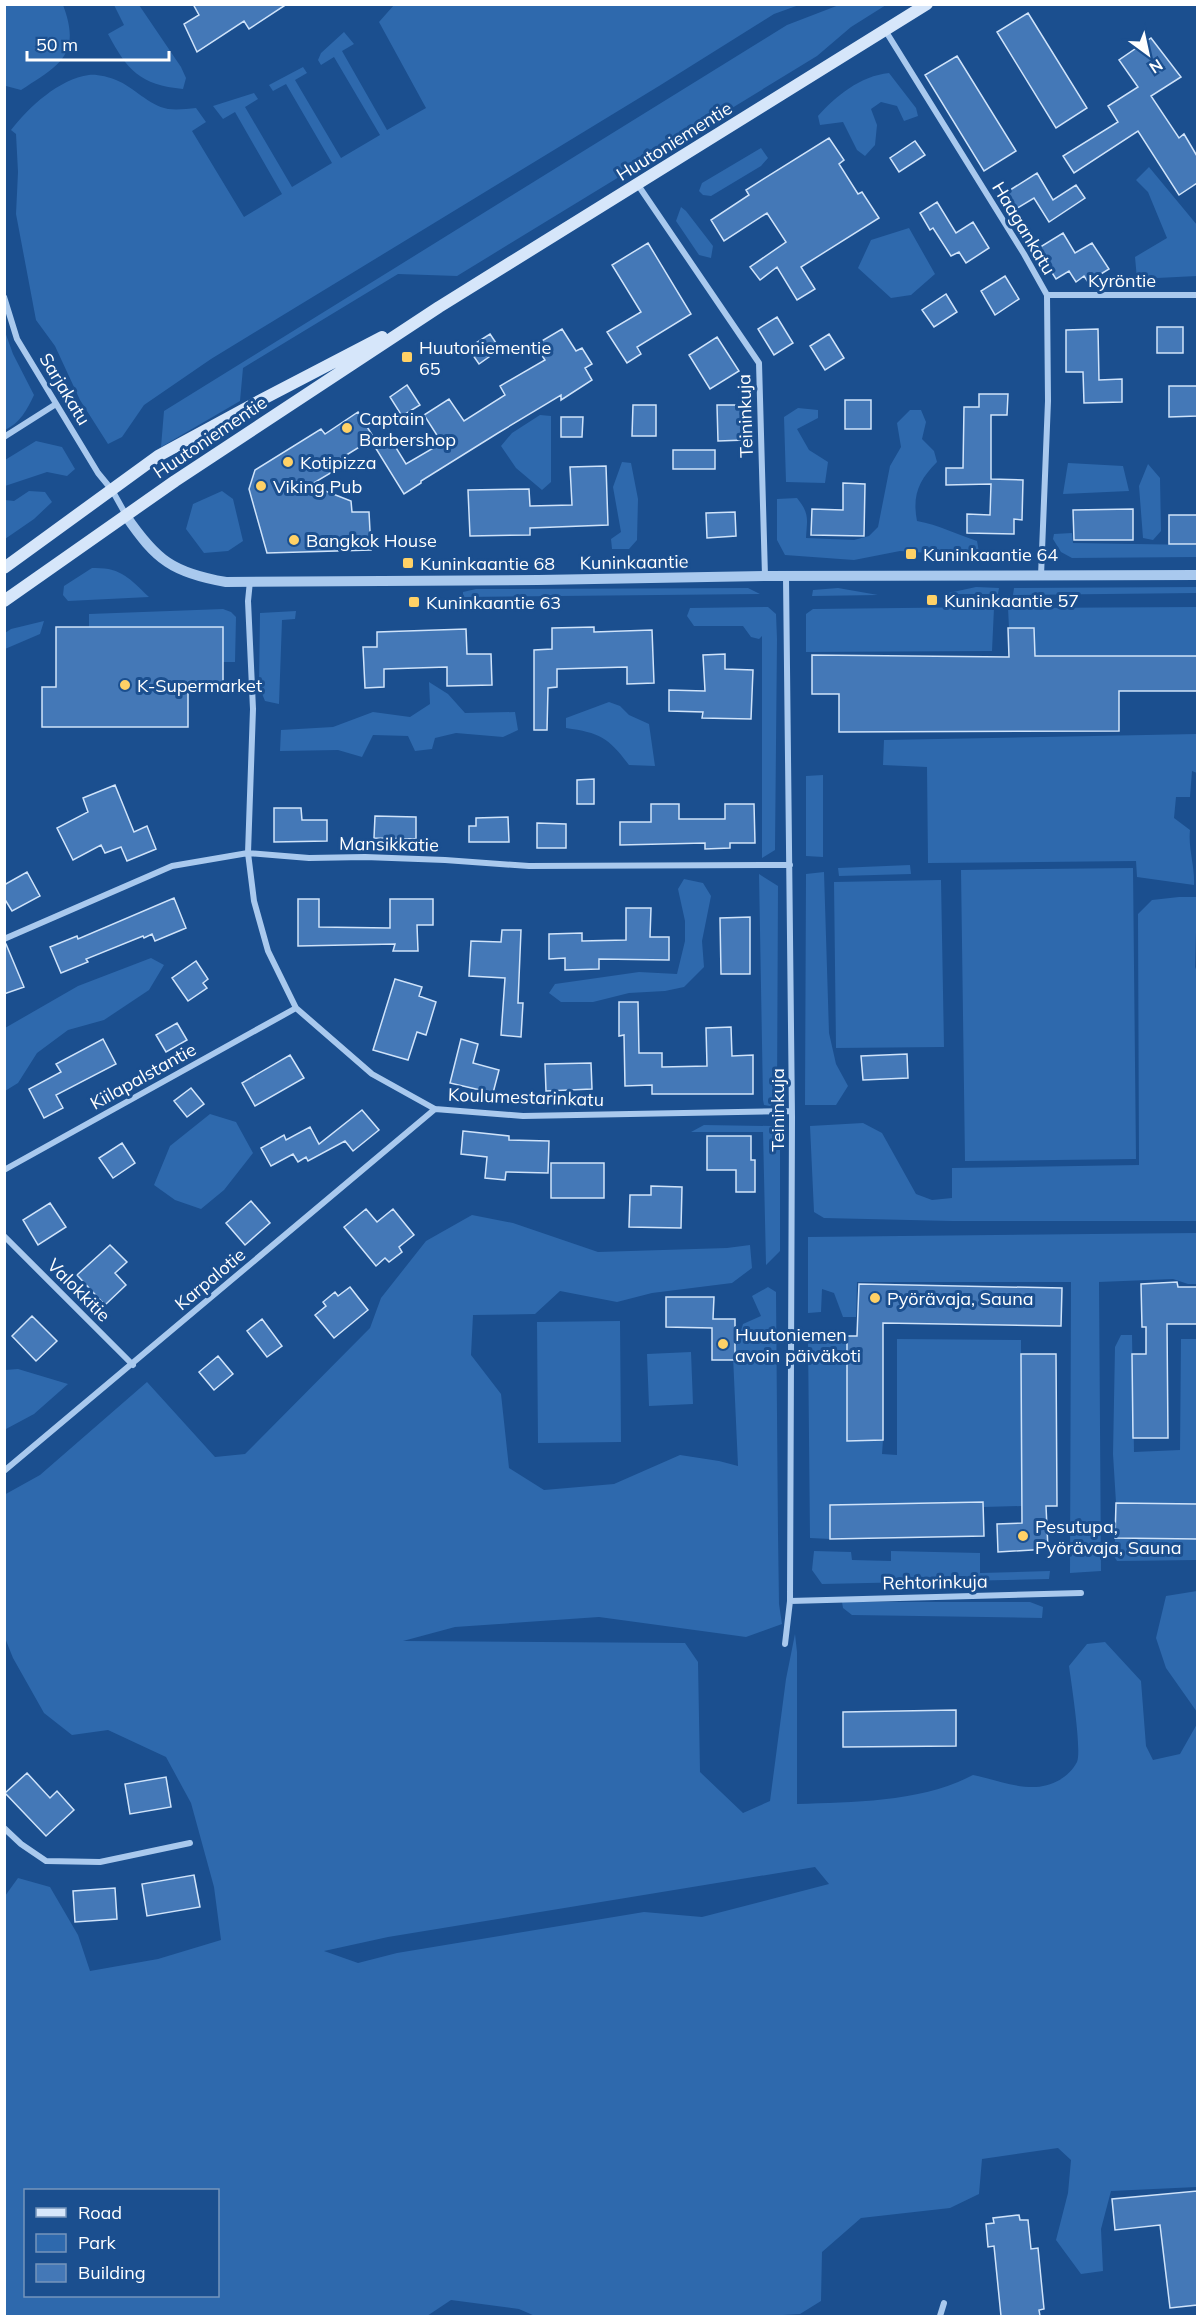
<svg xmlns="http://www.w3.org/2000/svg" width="1202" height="2321" viewBox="0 0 1202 2321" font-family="Mulish,sans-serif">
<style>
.green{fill:#2e69ad;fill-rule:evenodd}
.building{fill:#4478b7;stroke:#cfe3fa;stroke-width:1.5}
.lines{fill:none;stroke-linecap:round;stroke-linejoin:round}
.minor{stroke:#a9c9ee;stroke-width:6}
.tertiary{stroke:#a9c9ee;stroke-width:10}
.secondary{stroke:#d6e6fa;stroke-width:12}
.poi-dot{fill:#ffd166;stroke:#1b4f8f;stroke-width:2}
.labels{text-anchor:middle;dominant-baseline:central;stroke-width:6;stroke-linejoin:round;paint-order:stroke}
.street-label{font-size:18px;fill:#fff;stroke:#1b4f8f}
.poi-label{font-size:18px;fill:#fff;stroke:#1b4f8f;text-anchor:start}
</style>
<rect width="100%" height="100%" fill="#1b4f8f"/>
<path class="green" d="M4,5H63C82,55 59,65 21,90L6,86L5,83Z
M114,5H139L181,67L186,78L183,89C140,85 127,70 108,34L124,25Z
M394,5H799L774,14L659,86L211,359L144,405L122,437L108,444L80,400L55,346L36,320L16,214L18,172L16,134L11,130C29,107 59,79 89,75C96,74 109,77 116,80C134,87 148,105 168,109C177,110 187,109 196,108L206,122L192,131L244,217L282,194L235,112L223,119L213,106L254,93L258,99L245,107L292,187L332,163L286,84L273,91L269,85L303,67L307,73L295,80L341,158L380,135L334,57L321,65L318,60L321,53L344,32L354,44L342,51L387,130L426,108L379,22Z
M839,5H886L851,27L817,56L457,276L398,274L243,368L240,401L161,447L164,411L787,25Z
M889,73L916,108L918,116L904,121L897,106L881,102L871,109L877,125L875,145L865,156L857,150L843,122L820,125L818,116C836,96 860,76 889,73Z
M761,148L768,158L761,166L711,196L703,195L699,191L702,183Z
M1149,167L1197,225V276L1137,279L1135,257L1167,238L1148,192L1136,180Z
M681,207L686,211L713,246L711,258L699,255L676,221Z
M909,228L935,274L911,295L891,298L858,268L871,240Z
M4,329L13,354L34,395C27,410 20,423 5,430Z
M798,408L818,410V418L797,429L809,450L828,462L825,483L786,482L784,417Z
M910,410H921L926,422L922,439L934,451L937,462C919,480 912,495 917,521C939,525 956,534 977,541L979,552L972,556L900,551L854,560L785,555L777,540V499L797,498C810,514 807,519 806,538L854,540L869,536L878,527L890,466L901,447L897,423Z
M540,415L551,416V482L542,490L516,468L501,446L512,433Z
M36,441L62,447L75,469L67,476L47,472L5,486V460Z
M622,462L631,463L638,499L637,540L629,549H612L611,539L621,532L613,487Z
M1068,463L1123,466L1129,491L1063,494Z
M1148,464L1160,478L1161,531L1153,540L1143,538L1139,486Z
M29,491L45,492L52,502L34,519L5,539V500L14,501Z
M222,491L233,499L243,541L228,551L204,553L186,529L193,504Z
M1072,533L1073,543L1197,545V557L1072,558L1061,552L1053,539L1054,534Z
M92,568C121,567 129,578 149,597L68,601L63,595L64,586Z
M976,587L999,588L998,594H944Z
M1198,587L1197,593L1013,595L1014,588Z
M748,588L760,594L463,597V592L476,589Z
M838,588L878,595L812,596L813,590Z
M768,607L776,614L777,639L775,850L762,858V636L759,639L751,637L743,626H694L687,616L690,608Z
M990,607L994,608L992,651L806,652V614L813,609Z
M1197,607V656H1035L1034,629L1009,628L1008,608Z
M223,609L231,612L236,617L235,662H223V627H89V614Z
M296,611L295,619L282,620L279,704L265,701L259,686L260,613Z
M44,621L40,634L5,649V633L11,629Z
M429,682L448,694L465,713L515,712L518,730L503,737L456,733L435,738L432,749L415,751L408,736L373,735L362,757L338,750L280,751L281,730L333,727L373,712L410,717L430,704Z
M609,702L620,706L629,715L649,724L655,766L629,765C608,737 600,733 566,728V718Z
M1197,734V773L1192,771L1190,797H1176L1174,818L1190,830C1188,849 1195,866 1194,885L1137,877L1136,861L928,863L927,767L883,765L884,740Z
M823,775V857L806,856V776Z
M910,865L911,874L839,876L838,868Z
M1133,868L1136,1159L965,1161L961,870Z
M824,872L829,1033L836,1064L848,1086L836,1105H805L806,874Z
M759,874L778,886L777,1099L770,1106L764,1105L763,1100Z
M684,879L703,883L711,896L702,941L704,967L684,987L665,991L629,993L593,1002H561L549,993L555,984L639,972L677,974L685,941V921L678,889Z
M941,880L944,1047L836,1048L834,882Z
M1179,897H1197L1195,967L1198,974L1197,1221H952L824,1218L814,1212L810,1126L863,1123L882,1133L916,1194L932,1200L952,1198V1168L1139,1165L1138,914L1152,900Z
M151,958L164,965L149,990L104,1020L68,1030L37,1053L18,1083L5,1091V1028L78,986Z
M210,1114L236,1122L253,1153L224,1190L201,1209L175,1200L154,1185L170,1146Z
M704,1125L772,1126L780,1141V1251L766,1265L763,1132H691Z
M472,1215L513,1223L598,1252L727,1248L750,1245L752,1268L732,1283L652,1293L617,1302L560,1291L535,1314L473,1315L471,1355L501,1394L509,1468L544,1490L614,1484L680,1455L719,1461L738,1466L733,1356L743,1324L761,1316L752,1296L768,1287L776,1292L778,1534L779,1604L782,1624L746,1637L599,1617L455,1627L403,1641L685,1643L698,1662L700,1772L743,1813L770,1801L786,1679L795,1634L797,1652V1804C855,1802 922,1802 973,1775C992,1779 1016,1788 1036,1787C1053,1786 1069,1777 1077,1762C1082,1751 1071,1681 1069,1666L1087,1644L1105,1642L1141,1681L1146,1746L1153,1760L1180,1754L1197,1724V2187L1111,2191L1101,2229L1103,2271L1081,2274L1056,2240L1068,2193L1071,2160L1058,2148L982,2159L979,2194L950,2208L861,2218L822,2252L821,2301L800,2314L766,2316H535L519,2309L451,2300L427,2316H5V1896L18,1878L50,1887L78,1935L90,1971L158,1959L221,1940L214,1887L191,1803L166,1757L108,1730L72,1735L44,1713L13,1658L5,1638L4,1495L40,1475L147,1382L215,1457L245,1454L370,1328L381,1298L426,1241ZM815,1867L829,1884L702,1917L644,1912L397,1953L358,1963L324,1951L388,1937ZM26,2190H218V2296H26Z
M1197,1233V1284H1188L1173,1279L1099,1282L1101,1571L1070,1573L1071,1282H857L856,1317H843L834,1293L822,1289L821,1312L808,1313V1237Z
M620,1321L621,1442L538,1443L537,1322Z
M1121,1335H1132L1134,1452L1180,1450L1181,1339H1197V1504L1116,1503L1113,1454L1115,1347Z
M847,1336V1440H883L882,1454L897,1455V1339L1021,1340L1022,1506L983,1507V1502L830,1505V1539L810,1538L808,1337Z
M691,1352L693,1404L649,1406L647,1354Z
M18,1369L68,1384L34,1414L6,1429L5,1370Z
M1115,1538L1197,1539V1560L1117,1561L1114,1556Z
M814,1551L851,1552L852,1560L891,1561V1551L980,1553V1573L1050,1571L1049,1579L822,1584L812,1570Z
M1197,1591L1198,1592L1197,1712L1166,1668L1156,1638L1166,1596Z
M842,1602H1030L1043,1607L1042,1618L852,1615L843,1608Z"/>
<path class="building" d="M193,4H287L249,29L244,21L197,52L184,24L199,15Z
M1028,13L1087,108L1056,128L997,32Z
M1151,38L1181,77L1151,96L1179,138L1184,134L1197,156V183L1179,195L1138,131L1074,173L1063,156L1118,122L1108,106L1138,87L1119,60Z
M957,56L1016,151L984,171L925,75Z
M829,138L844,160L839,164L858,194L862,192L879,218L801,267L815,289L797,300L777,267L760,280L750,267L786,242L767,213L724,241L711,220L749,195L746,190Z
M915,141L925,155L899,172L890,158Z
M1037,173L1053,200L1076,185L1085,198L1049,222L1034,198L1009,213L999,197Z
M937,202L956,233L973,222L989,248L966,263L959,252L951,256L933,228L930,230L920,213Z
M1063,233L1075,253L1092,243L1109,269L1088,282L1084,276L1076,282L1069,271L1056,279L1037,249Z
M648,243L691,314L637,347L641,354L627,363L607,332L641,312L612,265Z
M1005,276L1019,299L995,315L981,291Z
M946,294L957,312L934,327L922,310Z
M777,317L793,343L774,355L758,329Z
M1157,327H1183V353H1157Z
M562,329L576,351L582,348L592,364L585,368L592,380L561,400V395L498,433L421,481V483L404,494L375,447L390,438L406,464L442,443L424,415L449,399L464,421L505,395L500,386L545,360L535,345Z
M1098,329L1099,380L1122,379V402L1084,403L1083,372H1066V330Z
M490,334L500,349L479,364L468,348Z
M829,334L844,358L825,370L810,346Z
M717,337L739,371L710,389L689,355Z
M407,385L420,405L402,416L390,397Z
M1169,386H1197V416L1169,417Z
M979,394H1008L1007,415H991V479L1023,480L1022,520L1014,519V534L967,533V514L990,515L991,484L946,485V468H963L964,407H979Z
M845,400H871V429H845Z
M633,405H656V436H632Z
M717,405H746V440L718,441Z
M358,412L374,438L335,462L339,468L310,485L351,501L352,512H369L371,550L267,553L249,489L255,470L321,429L325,434Z
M561,417H583L582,437H561Z
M673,450H715V469H673Z
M606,466L608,525L530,528V535L470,536L468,490L529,489L530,506L572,505L570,467Z
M843,483L865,484L864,536L811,535L812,509L843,510Z
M1133,509V540H1074L1073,510Z
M735,512L736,536L707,538L706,513Z
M1169,515H1197V544H1169Z
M56,627H223V686H188V727H42V687H56Z
M594,627V632L652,630L654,683L627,684V667L557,669V687L548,688L547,730H534V650L552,649V628Z
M1008,628H1034L1035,656H1197V691H1119V731L839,732V694H812V655L1009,657Z
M466,629L467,654H491L492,685L447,686V667L384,669V687L365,688L363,647H377V632Z
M725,654V669L753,670L751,719L702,718L703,712L669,711V690L705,691L703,655Z
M594,779V804H577V780Z
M115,785L134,832L147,826L156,849L127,861L121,847L105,853L101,845L73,860L57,828L88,812L83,798Z
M651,804H679V819H725V804H754L755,843H730V848L705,849V843L620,845V822H651Z
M274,808H301L302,820H327V841L274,842Z
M375,816L416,817V839L374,838Z
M508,817L509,842H469V826H476V818Z
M537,823L566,824V848H537Z
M27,872L40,896L12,911L4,898V885Z
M174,898L186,928L155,941L152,934L144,938L143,936L86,959L88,962L61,973L50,947L77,936L78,939Z
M298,899H319V927L390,928V899H433V925H417L418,951H393L395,944L298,946Z
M626,908H651L650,937H669V960L599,959V969L565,970V958L549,959V934L582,933V941L626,940Z
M750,917V974H721L720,918Z
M502,930H521L518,1003H523L521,1037L501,1035L505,978L469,976L471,941L501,942Z
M4,944H6L24,987L4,994Z
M196,961L208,979L203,983L207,988L188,1001L172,978Z
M395,979L422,987L419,996L436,1002L426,1035L417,1032L408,1060L373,1050Z
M619,1002H638L639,1053H662V1067L707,1066L706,1028L731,1027L732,1056L753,1055V1094H652V1085L625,1086L624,1035L619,1036Z
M177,1023L187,1040L166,1052L156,1035Z
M103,1039L116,1064L56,1095L63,1108L44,1118L29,1089L61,1072L56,1064Z
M461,1039L478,1044L473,1063L499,1070L493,1093L450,1083Z
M907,1054L908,1078L863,1080L861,1056Z
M290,1055L304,1078L255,1106L242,1083Z
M591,1063L592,1089L546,1091L545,1064Z
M191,1088L204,1104L187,1117L174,1101Z
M362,1110L379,1130L353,1151L345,1141L308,1161L306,1157L298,1162L293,1154L271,1166L261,1148L284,1135L286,1140L310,1127L319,1144Z
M463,1131L509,1136V1140L549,1141L548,1173L506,1172L505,1180L485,1178L487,1157L461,1154Z
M707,1136H751V1160H755V1192H736V1170H707Z
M122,1143L135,1163L113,1178L99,1158Z
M551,1163H604V1198H551Z
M651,1186L682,1187L681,1228L629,1227L630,1195H651Z
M251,1201L270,1223L245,1245L226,1223Z
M50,1203L66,1227L38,1245L23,1220Z
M366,1209L377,1222L393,1209L414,1235L399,1247L402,1252L389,1262L385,1258L376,1266L344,1227Z
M110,1245L127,1262L115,1273L126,1285L105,1305L77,1275Z
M1177,1282L1178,1287H1197V1324H1167L1168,1438H1133L1132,1354H1146V1327H1142L1141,1284Z
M859,1284L1062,1288L1061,1326L883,1323V1440L847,1441V1336H857Z
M350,1287L368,1310L334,1338L315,1315L326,1306L323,1302L335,1292L338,1296Z
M666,1297H714L713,1319H735V1360H712V1328L666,1327Z
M32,1316L57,1341L36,1361L12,1336Z
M262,1319L282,1346L267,1357L247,1331Z
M1021,1354H1056L1057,1506H1046L1048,1549L998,1552L997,1524L1022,1523Z
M218,1356L233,1374L214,1390L199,1372Z
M983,1502L984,1536L830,1539V1505Z
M1116,1503L1197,1504V1539L1115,1538Z
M956,1710V1746L843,1747V1712Z
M27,1773L50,1798L57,1791L74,1810L46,1836L5,1793Z
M166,1777L171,1807L130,1814L125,1784Z
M194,1875L200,1907L147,1916L142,1884Z
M115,1888L117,1919L75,1922L73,1891Z
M1197,2191V2305L1170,2308L1160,2225L1115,2230L1112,2199Z
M1019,2215L1020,2220H1028L1031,2249L1038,2248L1044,2309L1039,2310L1040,2316H1001L994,2246L988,2247L986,2224L994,2223L993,2218Z"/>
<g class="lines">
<path class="minor" d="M885,30L1024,254L1047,295L1048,401L1041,576
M638,185L759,363L765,576
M1047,295H1198
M4,297L17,339L98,473L112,490L126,515
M4,437L56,404
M250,581L248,601L253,709L248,853L254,901L268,951L296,1008L372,1074L435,1109L523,1116L792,1111
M4,939L172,866L248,853L309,858L365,857L445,860L529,866L790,865
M4,1170L296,1008
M4,1236L133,1365
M4,1471L435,1109
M790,1601L1081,1593
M785,1644L790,1601L792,1117L786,577
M4,1828L21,1844L46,1861L100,1862L190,1843
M940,2316L944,2303"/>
<path class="tertiary" d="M126,516C156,560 173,573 226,582L538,580L765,576L1198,575"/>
<path class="secondary" d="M4,568L158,456L261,400L382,337
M4,601L175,481L439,307L927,4"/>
</g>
<g class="poi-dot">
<rect x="401" y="351" width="12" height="12" rx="3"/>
<circle cx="347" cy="428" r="6"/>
<circle cx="288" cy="462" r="6"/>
<circle cx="261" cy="486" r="6"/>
<circle cx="294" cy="540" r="6"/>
<rect x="905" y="548" width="12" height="12" rx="3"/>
<rect x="402" y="557" width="12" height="12" rx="3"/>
<rect x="926" y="594" width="12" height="12" rx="3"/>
<rect x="408" y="596" width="12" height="12" rx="3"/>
<circle cx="125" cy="685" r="6"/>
<circle cx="875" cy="1298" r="6"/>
<circle cx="723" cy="1344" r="6"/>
<circle cx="1023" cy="1536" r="6"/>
</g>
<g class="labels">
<g class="street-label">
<text transform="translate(674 141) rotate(-32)">Huutoniementie</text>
<text transform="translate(1024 228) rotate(59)">Haagankatu</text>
<text x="1122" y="280">Kyröntie</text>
<text transform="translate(65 389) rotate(59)">Sarjakatu</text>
<text transform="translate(745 416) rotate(-92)">Teininkuja</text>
<text transform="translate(210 437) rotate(-34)">Huutoniementie</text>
<text transform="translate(634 562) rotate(-1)">Kuninkaantie</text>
<text transform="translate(389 844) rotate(1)">Mansikkatie</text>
<text transform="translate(143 1076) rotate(-29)">Kiilapalstantie</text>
<text transform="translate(526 1097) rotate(2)">Koulumestarinkatu</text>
<text transform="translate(777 1110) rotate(-90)">Teininkuja</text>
<text transform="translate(210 1279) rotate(-40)">Karpalotie</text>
<text transform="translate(79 1290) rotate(45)">Valokkitie</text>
<text transform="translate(935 1582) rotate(-1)">Rehtorinkuja</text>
</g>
<g class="poi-label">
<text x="419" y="347">Huutoniementie<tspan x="419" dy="21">65</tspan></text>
<text x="359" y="418">Captain<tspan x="359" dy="21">Barbershop</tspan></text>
<text x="300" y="462">Kotipizza</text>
<text x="273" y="486">Viking Pub</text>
<text x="306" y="540">Bangkok House</text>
<text x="923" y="554">Kuninkaantie 64</text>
<text x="420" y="563">Kuninkaantie 68</text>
<text x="944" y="600">Kuninkaantie 57</text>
<text x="426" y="602">Kuninkaantie 63</text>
<text x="137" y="685">K-Supermarket</text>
<text x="887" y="1298">Pyörävaja, Sauna</text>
<text x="735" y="1334">Huutoniemen<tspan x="735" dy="21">avoin päiväkoti</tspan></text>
<text x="1035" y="1526">Pesutupa,<tspan x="1035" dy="21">Pyörävaja, Sauna</tspan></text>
</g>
</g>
<rect width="1202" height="2321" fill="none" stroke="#ffffff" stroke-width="12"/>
<rect x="24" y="2189" width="195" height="108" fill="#1b4f8f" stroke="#7695bc" stroke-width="1.5"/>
<rect x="36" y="2208" width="30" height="9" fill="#d6e6fa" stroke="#7695bc" stroke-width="1.5"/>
<text x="78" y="2219" font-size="18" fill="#ffffff">Road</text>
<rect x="36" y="2234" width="30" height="18" fill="#2e69ad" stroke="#7695bc" stroke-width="1.5"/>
<text x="78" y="2249" font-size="18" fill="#ffffff">Park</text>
<rect x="36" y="2264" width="30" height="18" fill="#4478b7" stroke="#7695bc" stroke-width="1.5"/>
<text x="78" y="2279" font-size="18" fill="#ffffff">Building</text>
<g transform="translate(1148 54) rotate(147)" stroke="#1b4f8f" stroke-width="4.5" paint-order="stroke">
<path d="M0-4.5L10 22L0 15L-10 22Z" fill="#ffffff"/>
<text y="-9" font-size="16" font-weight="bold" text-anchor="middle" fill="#ffffff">N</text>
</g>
<path d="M27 51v9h142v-9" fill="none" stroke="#ffffff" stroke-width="3"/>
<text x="36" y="51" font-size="18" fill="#ffffff" stroke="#1b4f8f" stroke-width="4.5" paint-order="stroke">50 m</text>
</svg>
